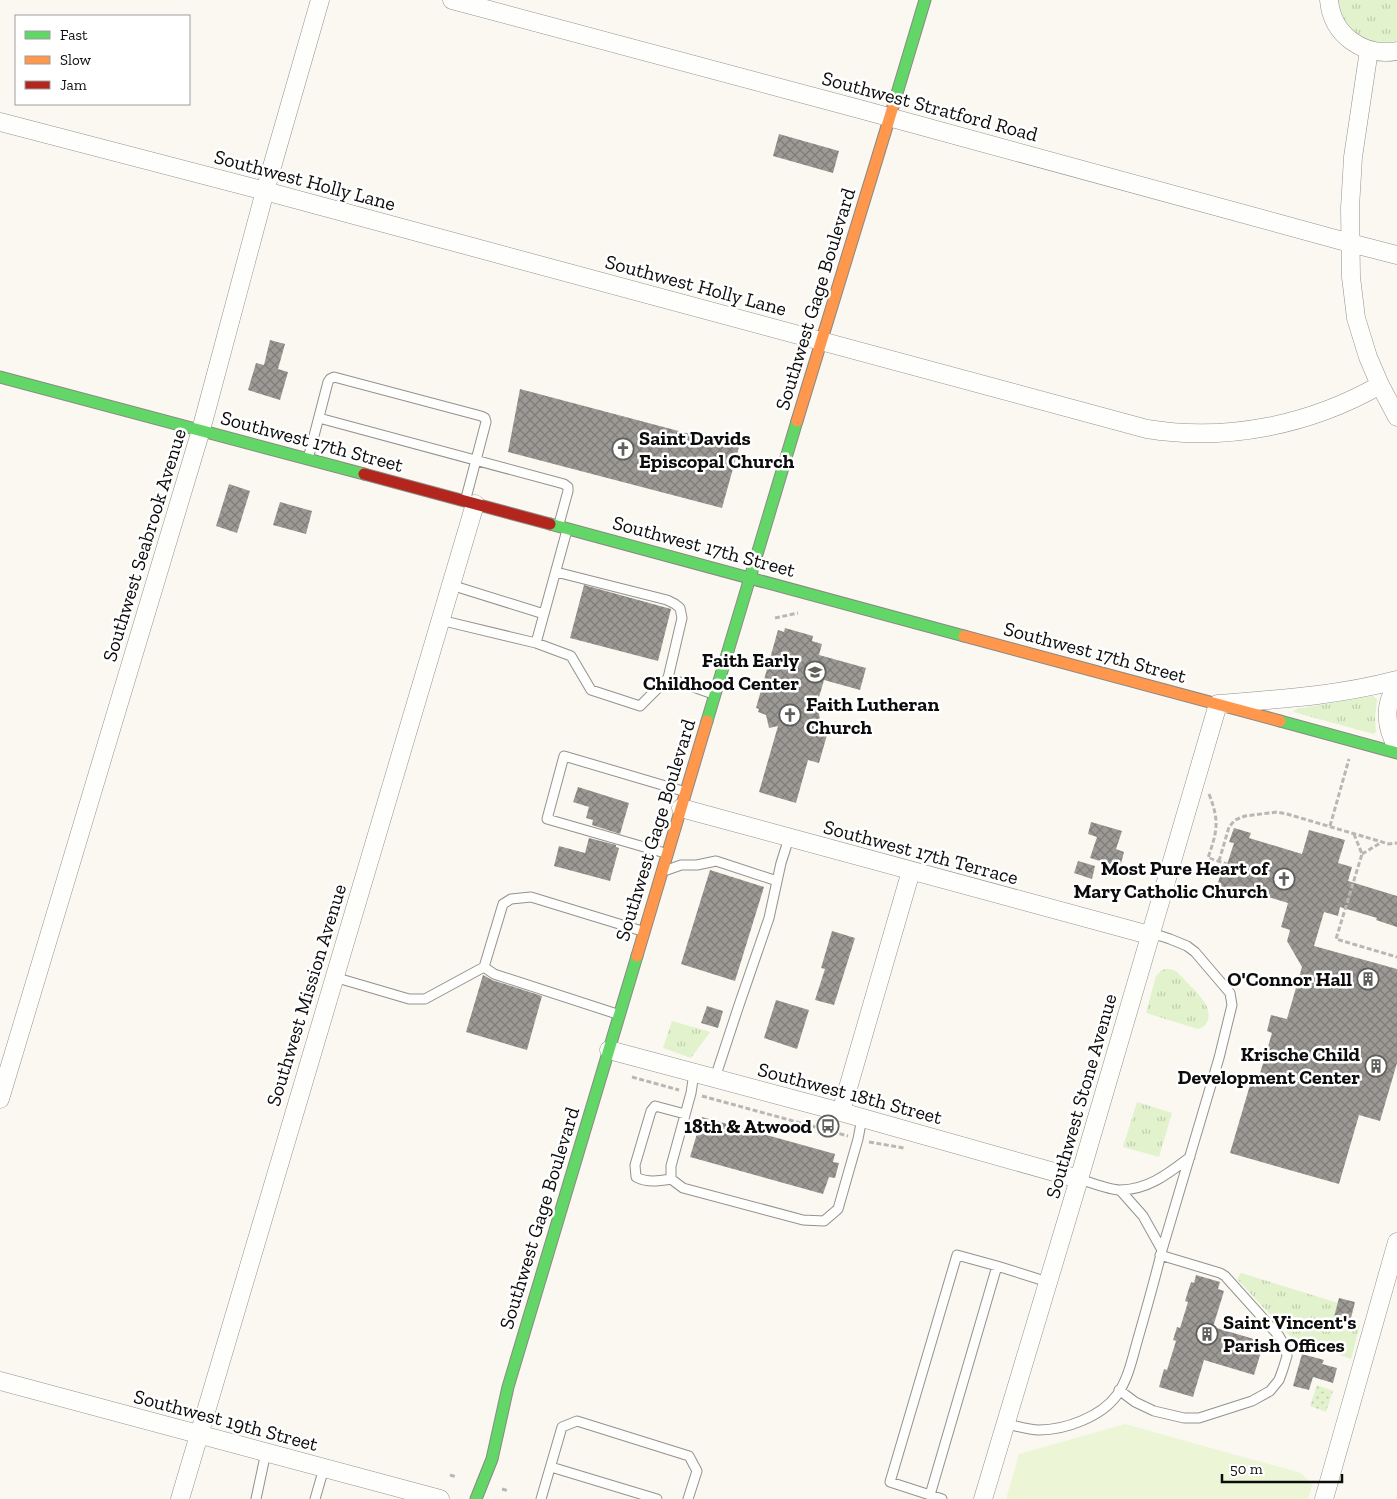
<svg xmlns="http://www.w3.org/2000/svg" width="1397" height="1499" viewBox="0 0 1397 1499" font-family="'Zilla Slab',serif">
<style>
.grass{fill:url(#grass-dots)}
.park{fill:url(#park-tufts)}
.pitch{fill:#ecf6d7}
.building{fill:url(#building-cross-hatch)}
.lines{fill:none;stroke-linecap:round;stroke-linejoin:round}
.lane-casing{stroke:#93928f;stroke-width:11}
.street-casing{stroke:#93928f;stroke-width:19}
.fast-casing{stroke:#8a8985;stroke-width:13}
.slow-casing{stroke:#8a8985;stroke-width:13}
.jam-casing{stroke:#8a8985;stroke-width:13}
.path{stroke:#b7b7b5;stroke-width:3;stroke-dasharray:5 2.5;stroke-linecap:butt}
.lane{stroke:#fefefd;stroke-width:9}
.street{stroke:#fefefd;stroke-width:18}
.fast{stroke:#63d668;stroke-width:11}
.slow{stroke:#ff974d;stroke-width:11}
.jam{stroke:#b3261e;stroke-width:11}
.labels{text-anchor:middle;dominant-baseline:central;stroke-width:5;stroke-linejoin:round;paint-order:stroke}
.street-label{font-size:20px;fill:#0c0c0c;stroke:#fff}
.poi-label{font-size:20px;font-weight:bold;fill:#0c0c0c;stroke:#fff;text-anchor:end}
</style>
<defs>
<pattern id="grass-dots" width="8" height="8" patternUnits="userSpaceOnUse" patternTransform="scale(1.25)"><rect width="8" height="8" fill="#e1f2cd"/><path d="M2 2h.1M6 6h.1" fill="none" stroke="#c0ceaf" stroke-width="1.8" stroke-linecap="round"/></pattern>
<pattern id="park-tufts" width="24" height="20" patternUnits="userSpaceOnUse" patternTransform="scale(1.25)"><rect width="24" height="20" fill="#e1f2cd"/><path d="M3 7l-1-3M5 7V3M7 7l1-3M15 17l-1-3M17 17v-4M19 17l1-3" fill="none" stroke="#c0ceaf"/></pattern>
<pattern id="building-cross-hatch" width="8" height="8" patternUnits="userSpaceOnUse" patternTransform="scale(1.25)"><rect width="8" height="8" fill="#9d9a96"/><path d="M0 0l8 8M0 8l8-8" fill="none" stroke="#7e7c79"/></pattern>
</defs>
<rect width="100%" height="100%" fill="#faf8f0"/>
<path class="grass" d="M1317,1385L1333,1391L1326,1412L1310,1406Z"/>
<path class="park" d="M1338,0H1397V41C1389,42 1381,43 1373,41C1354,37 1339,19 1338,0Z
M1373,696L1377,699L1375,719L1376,731L1374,734L1293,712L1296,709Z
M1165,969H1171L1177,972C1186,982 1198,992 1205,1003C1211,1013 1210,1026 1198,1029L1146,1013L1156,976L1161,971Z
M672,1021L710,1032L691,1058L663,1048Z
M1137,1102L1172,1113L1159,1157L1123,1147Z
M1241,1273L1338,1303L1334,1317L1360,1325L1351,1359L1292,1338L1237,1279Z"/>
<path class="pitch" d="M1125,1424L1301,1473L1312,1485L1308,1499H1006L1019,1454Z"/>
<path class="building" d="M779,134L839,151L833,173L773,156Z
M270,340L285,344L278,369L288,372L280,400L248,390L256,363L264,365Z
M520,389L739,447L722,508L508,452Z
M229,484L250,491L237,533L216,526Z
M280,502L312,511L306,534L273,525Z
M584,585L671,609L658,661L570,638Z
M785,628L813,636L812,641L822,644L819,655L866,668L860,690L824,680L817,704L821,724L819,733L827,735L819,763L808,760L796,803L759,792L778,726L769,728L766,715L758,712L759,709L756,708L778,630L784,632Z
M578,787L629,803L620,834L592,825L593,820L586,818L589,807L573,802Z
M1091,822L1122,831L1116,849L1124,852L1120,867L1090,858L1097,837L1088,834Z
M1234,828L1251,833L1249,838L1302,854L1309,830L1345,840L1338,863L1352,867L1348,881L1397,896V927L1376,920L1377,918L1340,907L1338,916L1324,912L1314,946L1397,969V1063L1380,1121L1359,1115L1339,1184L1230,1153L1250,1085L1256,1087L1272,1033L1267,1031L1271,1015L1287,1019L1302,967L1287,941L1290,930L1281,927L1288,903L1235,887L1234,891L1217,886L1222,870L1225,871L1234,843L1229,842Z
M589,838L616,845V847L619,848L610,881L554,866L559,846L585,853Z
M1078,861L1095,866L1092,879L1074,873Z
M710,870L764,887L735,981L681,964Z
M832,931L855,938L834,1005L815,1000L825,969L821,968Z
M483,975L492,980L542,996L527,1050L466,1032Z
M776,1000L809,1010L797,1049L764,1038Z
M707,1006L723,1011L718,1028L701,1023Z
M702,1117L835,1154L833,1162L839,1163L835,1178L829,1177L823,1194L690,1157Z
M1196,1275L1220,1282L1218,1289L1224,1291L1213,1327L1264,1342L1254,1375L1204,1360L1193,1397L1159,1387L1164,1369L1167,1370L1176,1341L1173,1340L1177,1327L1180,1328L1188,1302L1185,1301L1191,1282L1194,1283Z
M1339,1298L1355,1302L1350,1322L1334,1317Z
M1302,1354L1324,1360L1322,1364L1337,1368L1333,1383L1313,1377L1309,1390L1293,1386Z"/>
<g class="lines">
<g class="lane-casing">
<path id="lane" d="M319,418L564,484L568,487V491L559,524
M308,459L328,382L330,379L334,377L481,416L485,418L486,422L466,498
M451,585L544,614
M440,620L536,643L571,656L591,690L640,706L668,678L682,618L680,608L675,604L667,600L556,572
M536,643L567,530
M668,678L713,694
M665,853L547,819L564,756L686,792
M667,870L681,865H697L716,861L777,881
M334,977L409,999H425L484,967
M617,1014L494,974L484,967L503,904L511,899L531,897L642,931
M694,1073L691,1093L671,1166V1179L683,1188L803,1220L824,1221L838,1209L858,1139L862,1118
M715,1078L738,1008L769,918L781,863L789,838
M671,1179C659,1181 647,1183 636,1177L635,1165L651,1111L655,1106L685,1114
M1079,1179C1090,1182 1109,1190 1120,1190C1148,1190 1169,1173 1190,1157
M1120,1190L1143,1216L1162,1250
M1119,1390L1135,1402L1154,1411L1184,1418H1199L1252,1401L1270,1391L1279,1380L1283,1369L1287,1356L1285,1347L1279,1336L1225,1276L1220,1273L1160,1255
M1006,1424C1017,1426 1028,1430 1039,1430C1065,1430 1101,1417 1117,1395C1129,1378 1133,1355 1139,1335C1147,1307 1155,1279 1162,1250L1219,1058L1232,1005L1230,993L1195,952L1187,946L1170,939L1161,936L1149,935
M551,1467L657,1499
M930,1495L890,1482L957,1255L997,1266
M256,1499L266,1452
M315,1499L324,1468
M541,1499L562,1427L577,1421L689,1456L697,1471L688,1499
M942,1499L930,1495L997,1266L1048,1282"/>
</g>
<g class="street-casing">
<path id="street" d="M452,0L863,110L1350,243L1397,255
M1329,0C1332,35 1363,57 1397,51
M1369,50L1353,157L1350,208L1351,277L1356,318L1368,357L1380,385L1397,417
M0,122L265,191L1147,429C1227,442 1310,425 1380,385
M1397,688C1382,704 1387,730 1397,747
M681,808L1149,935
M609,1050L841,1112L1079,1179
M0,1099L201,430L265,191L320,0
M841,1112L911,871
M0,1381L440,1499
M180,1499L475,504
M983,1499L1079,1179L1218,704C1280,699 1336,696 1397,680
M1324,1499L1397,1242"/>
</g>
<g class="fast-casing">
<path id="fast" d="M895,100L925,0
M0,377L364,474
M550,524L964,636
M707,721L797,421
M1280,721L1397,753
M476,1499L492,1459L508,1387L637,956"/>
</g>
<g class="slow-casing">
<path id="slow" d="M797,421L895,100
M964,636L1280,721
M637,956L707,721"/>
</g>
<g class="jam-casing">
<path id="jam" d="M364,474L550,524"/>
</g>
<path class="path" d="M775,618L798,613
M1209,794C1220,822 1217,831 1208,858L1227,864
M1330,826L1349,759
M1354,834L1362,854L1336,939L1397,957
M1362,854L1382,842
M1219,861L1229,827L1235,820L1245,816L1277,812L1287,814L1389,844L1397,843
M632,1077L679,1090
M702,1096L848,1136
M869,1142L904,1148
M450,1475L457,1477
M502,1489L509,1491"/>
<use href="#lane" class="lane"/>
<use href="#street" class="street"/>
<use href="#fast" class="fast"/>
<use href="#slow" class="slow"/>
<use href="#jam" class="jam"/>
</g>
<defs>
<g id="church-ring" transform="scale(1.125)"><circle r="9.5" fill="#fff" stroke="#5f5f5c" stroke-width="1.5"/><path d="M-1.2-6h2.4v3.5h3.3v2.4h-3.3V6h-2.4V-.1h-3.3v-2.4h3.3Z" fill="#5f5f5c"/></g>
<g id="school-ring" transform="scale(1.125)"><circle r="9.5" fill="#fff" stroke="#5f5f5c" stroke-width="1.5"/><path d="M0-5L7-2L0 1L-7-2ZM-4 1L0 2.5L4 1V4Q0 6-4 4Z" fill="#5f5f5c"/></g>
<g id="building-ring" transform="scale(1.125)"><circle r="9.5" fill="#fff" stroke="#5f5f5c" stroke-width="1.5"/><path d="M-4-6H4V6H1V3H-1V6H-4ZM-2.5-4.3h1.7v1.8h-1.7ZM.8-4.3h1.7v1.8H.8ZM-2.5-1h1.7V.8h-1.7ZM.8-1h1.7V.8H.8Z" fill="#5f5f5c"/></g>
<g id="bus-ring" transform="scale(1.125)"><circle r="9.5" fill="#fff" stroke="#5f5f5c" stroke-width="1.5"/><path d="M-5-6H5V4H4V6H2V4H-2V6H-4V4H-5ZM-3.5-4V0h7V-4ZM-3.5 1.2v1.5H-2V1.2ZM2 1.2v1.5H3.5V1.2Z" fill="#5f5f5c"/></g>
</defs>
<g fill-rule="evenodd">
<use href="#church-ring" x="623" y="449"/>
<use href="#school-ring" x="815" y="672"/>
<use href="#church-ring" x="790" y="715"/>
<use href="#church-ring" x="1284" y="879"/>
<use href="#building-ring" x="1368" y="979"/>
<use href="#building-ring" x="1376" y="1066"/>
<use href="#bus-ring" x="828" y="1126"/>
<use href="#building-ring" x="1207" y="1334"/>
</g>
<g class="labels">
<g class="street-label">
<text transform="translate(930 106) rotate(15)">Southwest Stratford Road</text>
<text transform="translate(305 180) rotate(15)">Southwest Holly Lane</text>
<text transform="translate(696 285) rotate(15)">Southwest Holly Lane</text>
<text transform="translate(815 299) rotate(-73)">Southwest Gage Boulevard</text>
<text transform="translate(312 441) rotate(15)">Southwest 17th Street</text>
<text transform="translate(144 545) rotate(-73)">Southwest Seabrook Avenue</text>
<text transform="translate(704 546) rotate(15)">Southwest 17th Street</text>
<text transform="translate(1095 652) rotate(15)">Southwest 17th Street</text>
<text transform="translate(655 830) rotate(-73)">Southwest Gage Boulevard</text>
<text transform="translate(921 852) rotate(15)">Southwest 17th Terrace</text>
<text transform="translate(306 995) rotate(-73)">Southwest Mission Avenue</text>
<text transform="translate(850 1093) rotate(15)">Southwest 18th Street</text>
<text transform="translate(1081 1096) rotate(-74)">Southwest Stone Avenue</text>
<text transform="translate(539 1218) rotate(-73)">Southwest Gage Boulevard</text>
<text transform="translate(226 1420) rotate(15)">Southwest 19th Street</text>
</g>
<g class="poi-label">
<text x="639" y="438" text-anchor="start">Saint Davids<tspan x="639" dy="23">Episcopal Church</tspan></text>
<text x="799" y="660">Faith Early<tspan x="799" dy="23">Childhood Center</tspan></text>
<text x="806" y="704" text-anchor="start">Faith Lutheran<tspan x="806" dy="23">Church</tspan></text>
<text x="1268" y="868">Most Pure Heart of<tspan x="1268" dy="23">Mary Catholic Church</tspan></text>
<text x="1352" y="979">O'Connor Hall</text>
<text x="1360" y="1054">Krische Child<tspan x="1360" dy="23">Development Center</tspan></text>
<text x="812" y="1126">18th &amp; Atwood</text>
<text x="1223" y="1322" text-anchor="start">Saint Vincent's<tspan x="1223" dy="23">Parish Offices</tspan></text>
</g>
</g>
<rect x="15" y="15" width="175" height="90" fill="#ffffff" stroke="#9e9e9e"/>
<rect x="25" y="31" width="25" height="8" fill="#63d668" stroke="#9e9e9e"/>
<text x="60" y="40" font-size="15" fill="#0c0c0c">Fast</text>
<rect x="25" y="56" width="25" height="8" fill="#ff974d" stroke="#9e9e9e"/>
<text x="60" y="65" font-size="15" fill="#0c0c0c">Slow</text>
<rect x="25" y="81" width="25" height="8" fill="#b3261e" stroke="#9e9e9e"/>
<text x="60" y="90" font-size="15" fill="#0c0c0c">Jam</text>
<path d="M1222 1474v8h120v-8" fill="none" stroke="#0c0c0c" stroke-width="2.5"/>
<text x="1230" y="1474" font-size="15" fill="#0c0c0c" stroke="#ffffff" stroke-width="4" paint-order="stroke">50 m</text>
</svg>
